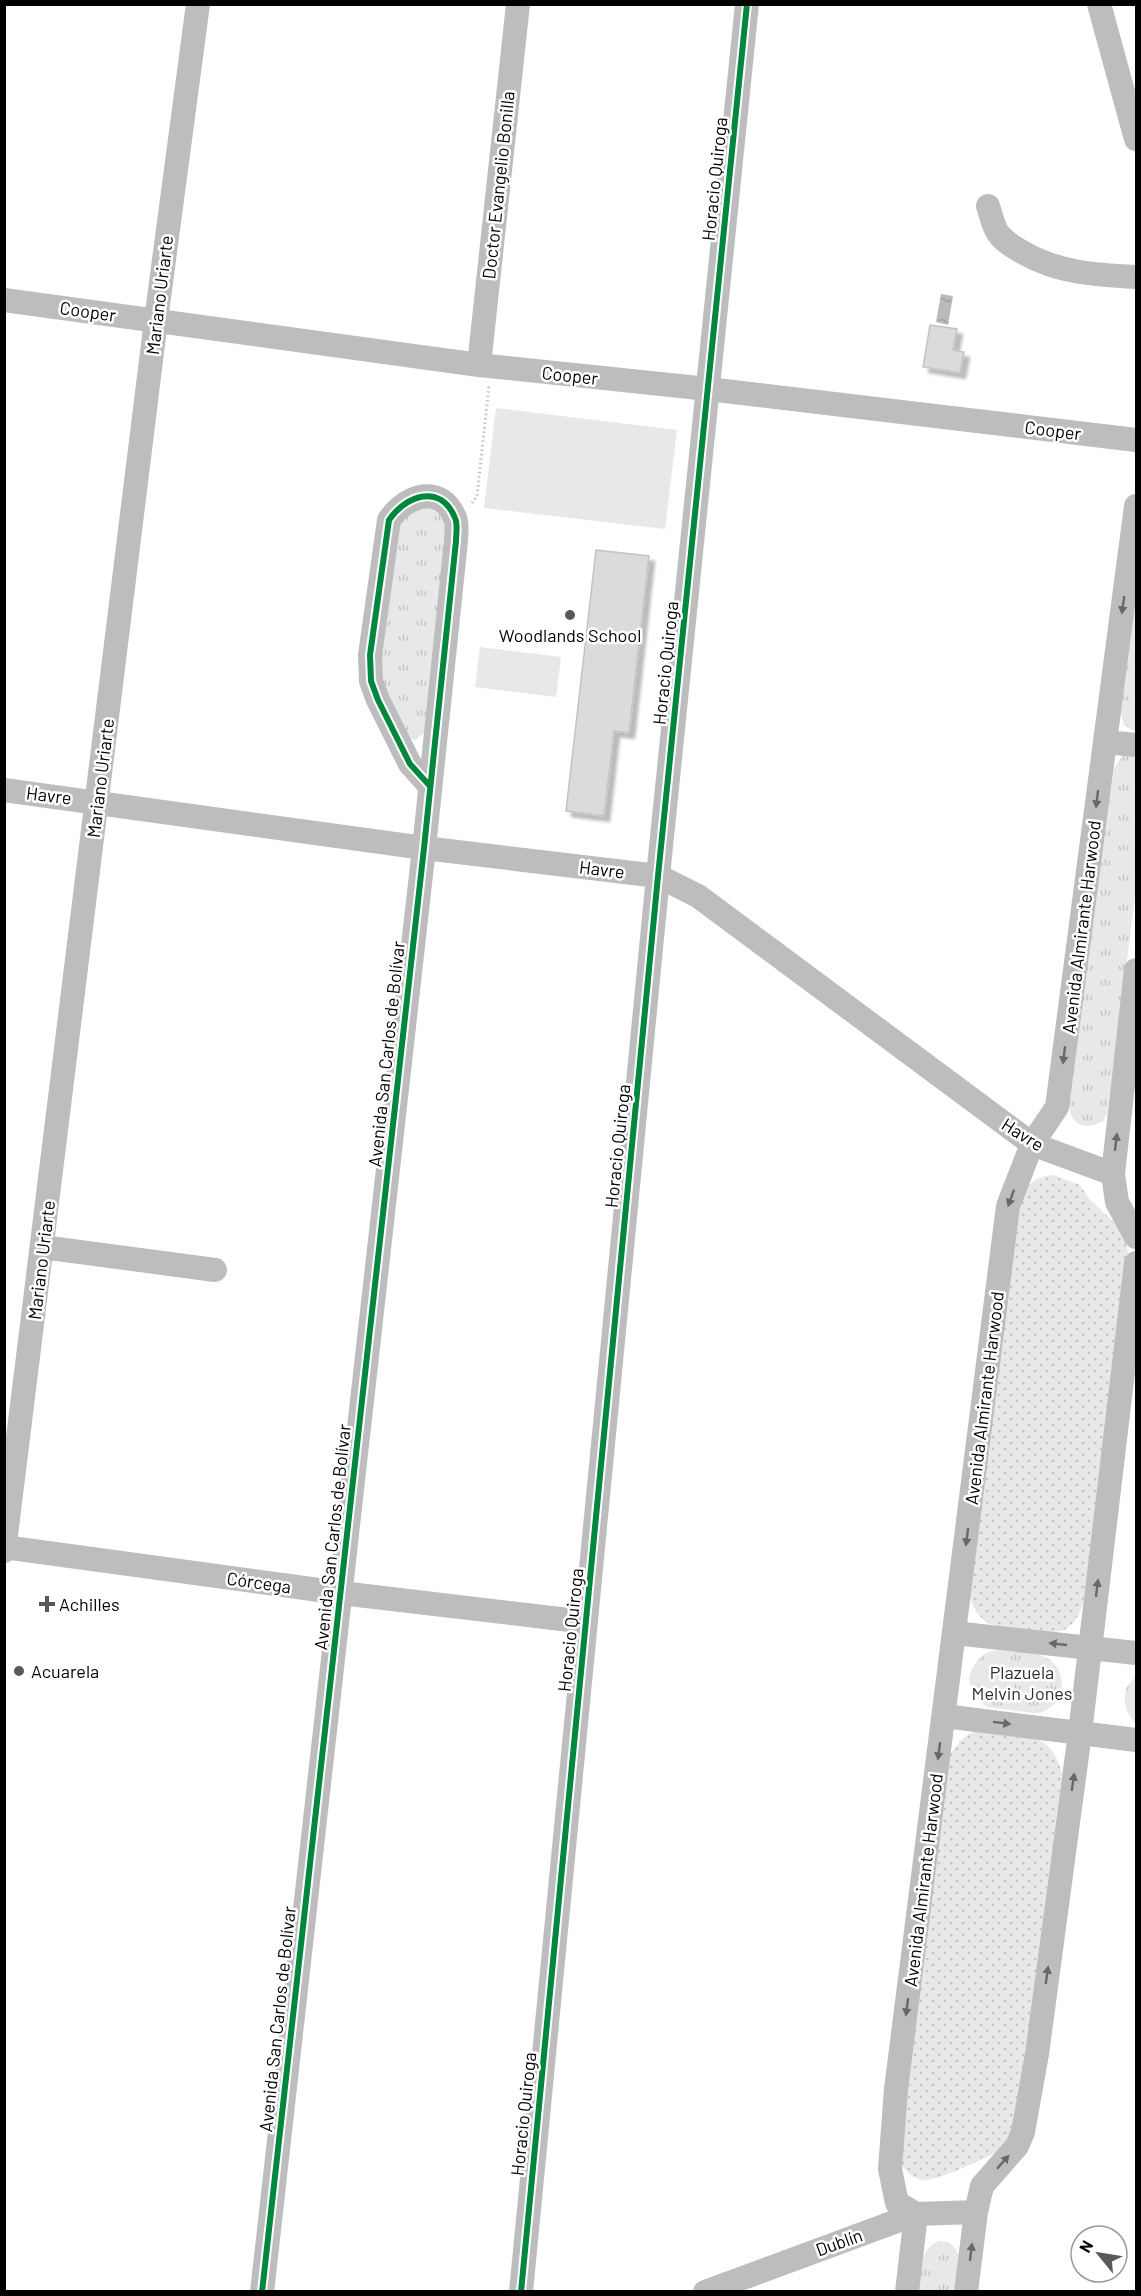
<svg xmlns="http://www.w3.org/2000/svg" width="1141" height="2296" viewBox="0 0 1141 2296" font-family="Barlow,sans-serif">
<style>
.grass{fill:url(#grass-dots)}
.park{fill:url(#park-tufts)}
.pitch{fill:#e8e8e8}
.water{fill:url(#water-ripples)}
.building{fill:#dbdbdb;stroke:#c3c3c3;stroke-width:1.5;filter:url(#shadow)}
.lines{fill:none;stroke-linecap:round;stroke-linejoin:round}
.path{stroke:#c2c2c2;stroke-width:3;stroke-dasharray:1.5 3;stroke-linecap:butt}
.minor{stroke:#bdbdbd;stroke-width:24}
.cycleway-casing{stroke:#fff;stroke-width:10}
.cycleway{stroke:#00873e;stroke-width:6}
.oneway{fill:#686868}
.poi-dot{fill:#595959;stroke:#fff;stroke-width:2}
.labels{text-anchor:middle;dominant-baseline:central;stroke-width:5;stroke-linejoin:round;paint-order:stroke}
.street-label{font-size:18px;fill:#000;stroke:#fff}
.poi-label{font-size:18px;fill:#000;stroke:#fff;text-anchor:start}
.park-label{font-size:18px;fill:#2c2c2c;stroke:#fff}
</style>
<defs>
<pattern id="grass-dots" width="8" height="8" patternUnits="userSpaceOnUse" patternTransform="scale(1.5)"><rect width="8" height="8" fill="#e8e8e8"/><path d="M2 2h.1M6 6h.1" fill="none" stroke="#c5c5c5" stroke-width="1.8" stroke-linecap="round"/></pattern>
<pattern id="park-tufts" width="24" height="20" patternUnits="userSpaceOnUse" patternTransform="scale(1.5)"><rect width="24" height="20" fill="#e8e8e8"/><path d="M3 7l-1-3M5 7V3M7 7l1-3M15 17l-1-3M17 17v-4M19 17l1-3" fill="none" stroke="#c5c5c5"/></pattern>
<pattern id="water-ripples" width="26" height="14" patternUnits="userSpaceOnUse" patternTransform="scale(1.5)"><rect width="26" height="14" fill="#bababa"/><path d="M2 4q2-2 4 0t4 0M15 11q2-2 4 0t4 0" fill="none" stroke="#9e9e9e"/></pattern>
<filter id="shadow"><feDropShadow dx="5.5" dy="5.5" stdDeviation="1.5" flood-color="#0004"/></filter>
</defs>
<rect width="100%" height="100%" fill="#fff"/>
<path class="grass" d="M1053,1175L1080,1185L1089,1199L1116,1224L1126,1243L1128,1252L1084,1598C1082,1609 1077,1622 1066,1629C1055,1636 995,1630 985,1621C976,1614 972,1604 969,1594L1015,1220C1025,1195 1023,1178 1053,1175Z
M978,1730C1016,1734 1052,1728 1062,1774L1017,2116L1005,2148C990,2156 940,2180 925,2180C912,2180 902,2169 899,2157L950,1754C958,1743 964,1735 978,1730Z"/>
<path class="park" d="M428,502L448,521L425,732L416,740L409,739L378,677L397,512Z
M1136,594V732L1124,725L1121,713Z
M1136,754V890L1107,1114L1103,1121C1082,1133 1068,1122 1069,1100L1114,769L1122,756Z
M995,1650C1011,1652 1037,1650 1050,1660C1072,1676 1061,1714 1033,1713L987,1707C975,1699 970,1690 969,1676C974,1663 982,1652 995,1650Z
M1136,1677V1724C1123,1711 1119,1689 1136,1677Z
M940,2241L948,2242C966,2253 958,2274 956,2291L918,2292C920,2273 919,2247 940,2241Z"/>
<path class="pitch" d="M496,408L677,430L665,529L484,508Z
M480,647L561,657L556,697L475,687Z"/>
<path class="water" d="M941,294L953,296L948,325L936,322Z"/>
<path class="building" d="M930,325L957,329L953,350L964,352L960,373L923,367Z
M596,550L649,556L629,733L614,731L604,816L566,811Z"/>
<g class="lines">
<path class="path" d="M472,503L477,496L489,386"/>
<path class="minor" d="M1099,4L1136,139
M988,206C991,215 993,226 998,233C1004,242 1015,248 1024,253C1059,273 1096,275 1136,277
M4,300L479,365L708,389L1136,440
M479,365L518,4
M1105,742L1136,745
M4,790L424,848L658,876L698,896L1032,1144L1113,1174
M1136,970L1113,1174L1117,1202L1136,1237
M42,1247L215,1270
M4,1547L341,1593L586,1622
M4,1551L156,320L198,4
M954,1633L1136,1653
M944,1716L1136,1740
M262,2292L424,848L456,541C456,534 458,524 455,518C441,483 406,495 389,520L370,655L371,681L378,700L410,764L429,785
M521,2292L658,876L747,4
M705,2292L916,2214L976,2212
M907,2292L916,2214L897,2203L890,2169L896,2089L1008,1206L1032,1144L1057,1107L1136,506
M966,2292L976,2212L982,2186L1017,2146L1023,2132L1037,2054L1080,1733L1136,1263"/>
<g class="cycleway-casing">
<path id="cycleway" d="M262,2292L424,848L456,541C456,534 458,524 455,518C441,483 406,495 389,520L370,655L371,681L378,700L410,764L429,785
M521,2292L658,876L747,4"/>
</g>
<use href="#cycleway" class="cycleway"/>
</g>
<defs><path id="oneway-solid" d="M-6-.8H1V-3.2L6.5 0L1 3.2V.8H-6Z" transform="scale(1.5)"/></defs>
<g class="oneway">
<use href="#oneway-solid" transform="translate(1123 605) rotate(98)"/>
<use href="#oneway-solid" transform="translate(1097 799) rotate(97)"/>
<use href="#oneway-solid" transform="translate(1064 1055) rotate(97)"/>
<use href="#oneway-solid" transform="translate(1116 1142) rotate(-83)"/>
<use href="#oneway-solid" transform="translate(1011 1198) rotate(110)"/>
<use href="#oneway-solid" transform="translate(967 1537) rotate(97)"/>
<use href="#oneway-solid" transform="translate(1097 1588) rotate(-83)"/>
<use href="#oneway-solid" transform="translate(1058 1644) rotate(-174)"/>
<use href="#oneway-solid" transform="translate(1002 1723) rotate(7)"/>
<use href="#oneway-solid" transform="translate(939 1751) rotate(97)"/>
<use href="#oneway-solid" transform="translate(1073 1782) rotate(-82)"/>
<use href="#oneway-solid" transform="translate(1047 1975) rotate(-82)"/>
<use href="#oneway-solid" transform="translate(907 2007) rotate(97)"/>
<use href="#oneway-solid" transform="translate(1003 2162) rotate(-48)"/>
<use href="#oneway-solid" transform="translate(971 2252) rotate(-83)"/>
</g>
<g class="poi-dot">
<circle cx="570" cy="615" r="6"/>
<path d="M44 1595h6v6h6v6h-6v6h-6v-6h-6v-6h6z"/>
<circle cx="19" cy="1671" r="6"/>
</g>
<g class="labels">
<g class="street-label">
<text transform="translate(714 179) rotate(-84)">Horacio Quiroga</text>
<text transform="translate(498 185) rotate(-84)">Doctor Evangelio Bonilla</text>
<text transform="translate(159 295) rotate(-83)">Mariano Uriarte</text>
<text transform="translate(88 311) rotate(8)">Cooper</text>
<text transform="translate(570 375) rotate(6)">Cooper</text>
<text transform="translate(1053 430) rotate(7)">Cooper</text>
<text transform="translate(665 663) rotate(-84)">Horacio Quiroga</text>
<text transform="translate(100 778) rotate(-83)">Mariano Uriarte</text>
<text transform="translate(49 795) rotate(7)">Havre</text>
<text transform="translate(602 869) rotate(7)">Havre</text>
<text transform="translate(1081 927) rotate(-83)">Avenida Almirante Harwood</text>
<text transform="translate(386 1054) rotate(-84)">Avenida San Carlos de Bolívar</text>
<text transform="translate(1023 1134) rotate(32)">Havre</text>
<text transform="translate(617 1146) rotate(-84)">Horacio Quiroga</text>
<text transform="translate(41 1260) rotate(-83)">Mariano Uriarte</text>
<text transform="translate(984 1398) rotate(-83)">Avenida Almirante Harwood</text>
<text transform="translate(332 1537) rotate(-84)">Avenida San Carlos de Bolívar</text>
<text transform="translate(259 1582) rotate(8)">Córcega</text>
<text transform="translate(570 1630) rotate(-84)">Horacio Quiroga</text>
<text transform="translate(923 1880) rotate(-83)">Avenida Almirante Harwood</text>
<text transform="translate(277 2019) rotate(-84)">Avenida San Carlos de Bolívar</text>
<text transform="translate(523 2114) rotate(-84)">Horacio Quiroga</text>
<text transform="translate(839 2242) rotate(-20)">Dublín</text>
</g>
<g class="poi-label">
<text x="570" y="635" text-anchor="middle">Woodlands School</text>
<text x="59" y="1604">Achilles</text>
<text x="31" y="1671">Acuarela</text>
</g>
<g class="park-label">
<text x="1022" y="1672">Plazuela<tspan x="1022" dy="21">Melvin Jones</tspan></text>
</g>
</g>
<rect width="1141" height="2296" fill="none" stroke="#000000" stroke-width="12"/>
<g transform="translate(1099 2254) rotate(300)"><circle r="28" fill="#ffffff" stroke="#999999" stroke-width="1.5"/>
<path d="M0-4.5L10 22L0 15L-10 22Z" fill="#595959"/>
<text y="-9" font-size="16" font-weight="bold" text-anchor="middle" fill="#000000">N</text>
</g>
</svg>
